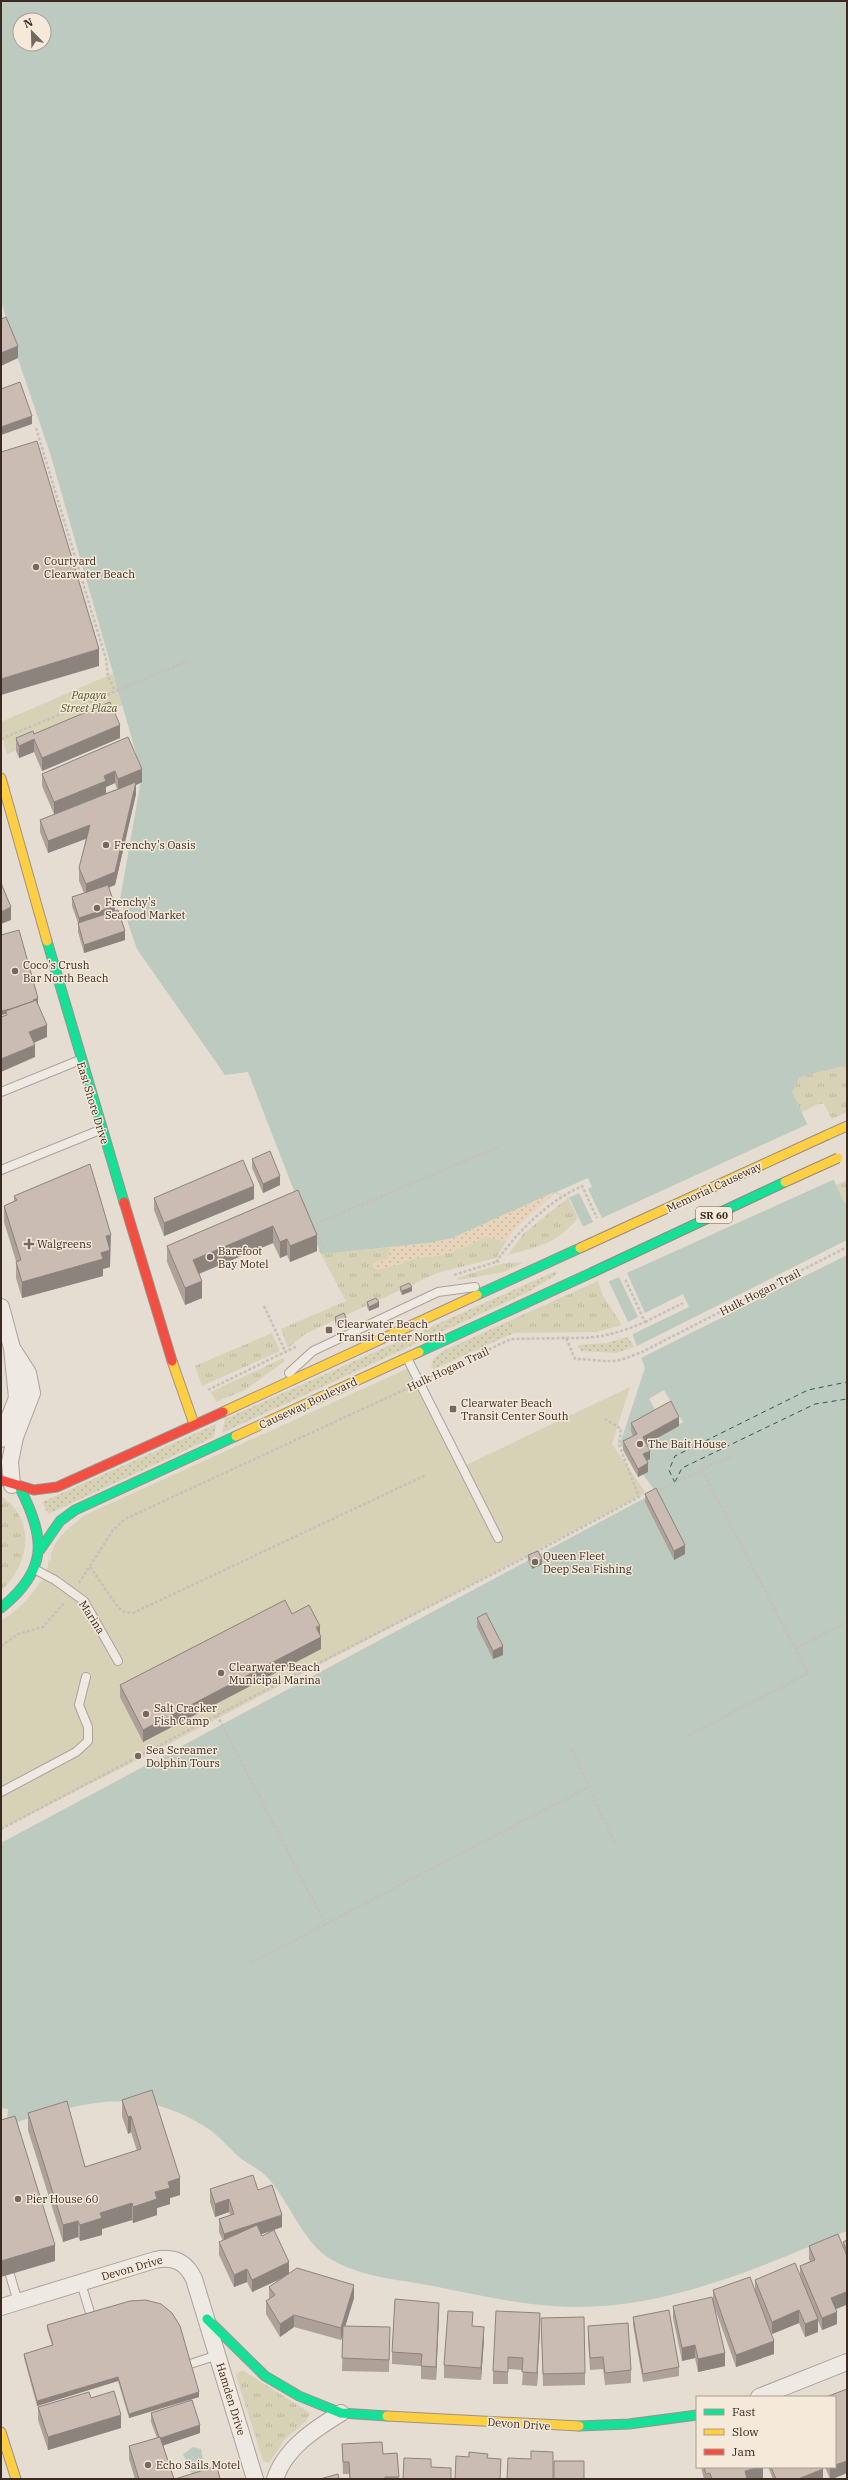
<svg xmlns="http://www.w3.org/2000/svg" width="848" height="2480" viewBox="0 0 848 2480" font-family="'IBM Plex Serif',serif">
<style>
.grass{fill:url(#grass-tufts)}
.sand{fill:url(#sand-dots)}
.park{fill:#d7d2b5}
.garden{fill:url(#garden-dots)}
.water{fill:#bccabf;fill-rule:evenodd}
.pier{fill:#e5dcd2}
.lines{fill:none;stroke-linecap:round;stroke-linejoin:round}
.ferry{stroke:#325a51;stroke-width:1;stroke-dasharray:5 4;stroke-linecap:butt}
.lane-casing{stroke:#aba29a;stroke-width:10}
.street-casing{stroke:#aba29a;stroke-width:18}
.fast-casing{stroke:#9b928a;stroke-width:11}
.slow-casing{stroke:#9b928a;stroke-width:11}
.jam-casing{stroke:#9b928a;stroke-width:11}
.path{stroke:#c6c0ba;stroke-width:2.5;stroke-dasharray:3 2;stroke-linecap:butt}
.lane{stroke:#eee9e3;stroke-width:8}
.street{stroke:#eee9e3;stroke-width:16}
.fast{stroke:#16e098;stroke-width:9}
.slow{stroke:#ffcf43;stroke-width:9}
.jam{stroke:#f24e42;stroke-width:9}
.fast-bridge-casing{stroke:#918881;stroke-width:11;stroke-linecap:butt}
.slow-bridge-casing{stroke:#918881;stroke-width:11;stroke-linecap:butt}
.fast-bridge{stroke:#16e098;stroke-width:9}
.slow-bridge{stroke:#ffcf43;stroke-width:9}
.wall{fill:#aea19a;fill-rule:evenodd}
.shaded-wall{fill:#8d837d}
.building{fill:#cabbb3;stroke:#8d837d}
.poi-dot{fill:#766860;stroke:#f5e9da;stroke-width:1.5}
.labels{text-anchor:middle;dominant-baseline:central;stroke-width:3;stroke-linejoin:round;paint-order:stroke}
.shield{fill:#f5e9da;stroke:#736359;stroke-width:1}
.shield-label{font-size:10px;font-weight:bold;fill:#3b2a22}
.poi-label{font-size:11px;fill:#3b2a22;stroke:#f5e9da;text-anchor:start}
.park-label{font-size:11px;font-style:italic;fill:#535729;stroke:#f5e9da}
.street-label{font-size:11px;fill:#3b2a22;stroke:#f5e9da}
</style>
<defs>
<pattern id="grass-tufts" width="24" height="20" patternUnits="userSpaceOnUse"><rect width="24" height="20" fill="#d7d2b5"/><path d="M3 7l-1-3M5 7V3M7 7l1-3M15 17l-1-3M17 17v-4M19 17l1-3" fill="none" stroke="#b9b49b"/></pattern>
<pattern id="sand-dots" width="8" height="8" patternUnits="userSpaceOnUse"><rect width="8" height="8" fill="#e7d4bb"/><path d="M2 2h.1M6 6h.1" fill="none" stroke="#c7b6a0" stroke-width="1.8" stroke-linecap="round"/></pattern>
<pattern id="garden-dots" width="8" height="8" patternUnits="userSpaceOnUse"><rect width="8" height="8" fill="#d7d2b5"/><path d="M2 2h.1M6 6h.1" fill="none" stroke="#b9b49b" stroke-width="1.8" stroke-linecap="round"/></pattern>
</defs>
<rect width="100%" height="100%" fill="#e5dcd2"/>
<path class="grass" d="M847,1065V1112L832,1119L824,1104H818L801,1113L792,1092L800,1077Z
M847,1180V1208L836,1185Z
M568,1198L578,1218C555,1245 541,1245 508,1255L523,1234Z
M486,1236L506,1242L496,1258L437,1273L305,1334L288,1348L281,1329L346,1301L321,1254L391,1247L387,1258L372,1263L398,1265L412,1259L442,1255L469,1246Z
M524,1262L504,1272L458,1280L457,1278L504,1263Z
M598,1281L603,1296L622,1325L596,1332L514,1333L507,1322Z
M272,1333L280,1351L202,1386L195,1366Z
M283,1358L285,1361L245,1390L216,1402L211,1392Z
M1,1496C37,1520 30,1564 1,1591Z
M242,2370L310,2413L306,2421L285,2439L269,2463L263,2461L236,2375Z"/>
<path class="sand" d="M554,1192H556L513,1231L506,1242L486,1236L469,1246L442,1255L412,1259L398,1265L374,1271L372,1263L387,1258L391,1247L428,1243Z"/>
<path class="park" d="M114,673L123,705L7,754L1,733V722Z
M411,1367L462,1467L630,1387L612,1444L646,1493L169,1744L1,1829V1621C17,1610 30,1599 40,1582H42L48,1567V1561L51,1560C49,1542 72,1525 85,1515Z"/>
<path class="garden" d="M556,1271L557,1274L528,1292L222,1433L225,1419Z
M507,1322L514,1333L434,1369L431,1367L434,1358L443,1351Z
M628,1337L634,1347L616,1353L581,1351L578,1347L579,1345L607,1343Z
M216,1424L214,1437L48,1514L42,1502Z"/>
<path class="water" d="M1,1H847V1065L800,1077L792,1092L847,1208V2231C753,2270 656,2314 552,2306C512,2303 472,2294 433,2286C397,2279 356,2277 326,2256C302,2239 288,2200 268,2178C260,2169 247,2164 238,2156C228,2147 218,2135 207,2128C138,2082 78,2105 6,2125L8,2109L1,2108V1843L656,1492L620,1444L645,1368L628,1322L570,1199L554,1192L452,1238L428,1243L321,1254L291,1183L248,1072L225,1075L137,949L120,900L142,774L50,453L15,350L1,300ZM20,20H44V44H20Z
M193,2447L201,2449L206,2475L194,2478L183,2454Z"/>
<path class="pier" d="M808,1124L835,1179L627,1273L645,1313L683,1294L689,1307L631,1335L626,1323L638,1317L619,1277L605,1283L580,1228L593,1222L579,1193L568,1198L556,1192L588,1178L592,1187L588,1189L602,1218Z
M847,1240V1255L639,1359L635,1347Z
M664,1390L683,1422L627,1454L622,1442L661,1420L649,1399Z"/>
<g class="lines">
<path class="ferry" d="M675,1482L682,1468L815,1404L847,1399
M675,1483L669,1470L675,1456L808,1390L847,1382"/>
<g class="lane-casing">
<path id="lane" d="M1,1092L80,1060
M1,1170L100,1130
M407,1358L498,1538
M289,1373L313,1351L438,1292L475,1287
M36,1570L55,1580L84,1601L118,1661
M1,1792L76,1752L88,1741V1727L79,1705L86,1677
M10,2275L18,2302
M81,2283L91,2316
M190,2364L218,2355"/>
</g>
<g class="street-casing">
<path id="street" d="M1,1307L12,1348L17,1398L1,1439
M12,1485L10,1462L15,1437L32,1393L28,1373L12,1348
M1,2307L155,2260C174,2256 186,2262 194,2279L255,2479
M759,2397L847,2362
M275,2479C285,2448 315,2429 341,2413"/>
</g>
<g class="fast-casing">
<path id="fast" d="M47,941L124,1202
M477,1295L580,1248
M419,1352L591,1273
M40,1550L60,1521L75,1510L236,1436
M1,1608C48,1570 46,1539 20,1488
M207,2319L265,2376L299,2396L341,2413L387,2416
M579,2426L629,2424L697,2415"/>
</g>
<g class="slow-casing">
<path id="slow" d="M1,778L47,941
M827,1135L847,1126
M172,1361L194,1424
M223,1412L477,1295
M236,1436L419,1352
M387,2416L579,2426
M1,2432L16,2479"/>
</g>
<g class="jam-casing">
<path id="jam" d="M124,1202L172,1361
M1,1480L34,1490L57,1487L223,1412"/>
</g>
<path class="path" d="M36,428L106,659L108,676L115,691
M1,739L188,661
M314,1227L313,1225L498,1147
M316,1232L323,1247L320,1252
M496,1262C518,1231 547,1202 582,1186L597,1218
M454,1275L499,1261
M264,1306L286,1353
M645,1322L683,1303
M566,1338C598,1339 616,1334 645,1322L625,1279
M430,1377L511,1339L566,1338L575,1359C587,1359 598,1361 609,1361C620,1362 633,1355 642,1352L847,1247
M208,1390L297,1346
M656,1492L731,1456
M536,1552L639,1497L619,1445L621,1429L605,1419
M90,1567L118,1607L124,1612L133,1613L426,1475
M79,1583L113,1530L125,1519L408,1388
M1,1646L18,1634L43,1627L64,1603
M796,1648L847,1622
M217,1715L326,1925
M689,1735L808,1673L702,1470
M572,1749L615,1844
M1,1829L217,1715L530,1555
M251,1963L590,1786"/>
<use href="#lane" class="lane"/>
<use href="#street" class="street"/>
<use href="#fast" class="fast"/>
<use href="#slow" class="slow"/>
<use href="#jam" class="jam"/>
<g class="fast-bridge-casing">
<path id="fast-bridge" d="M591,1273L785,1182"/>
</g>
<g class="slow-bridge-casing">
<path id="slow-bridge" d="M785,1182L838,1158
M580,1248L827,1135"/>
</g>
<use href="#fast-bridge" class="fast-bridge"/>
<use href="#slow-bridge" class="slow-bridge"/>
</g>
<path class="wall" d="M34,734L120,738L42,771L34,752L19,758L16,751V738Z
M128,737L142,782L136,785V794L115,885L109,887L115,911L125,940L84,953L78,932V923L72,906V897L84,893L79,881V868L86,839L48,853L40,832V820L54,814L42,786V774ZM115,783L117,789L106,793V787Z
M252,1159L280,1185L263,1193L252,1168Z
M298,1190L317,1251L290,1262L287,1255L280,1258L273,1243L199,1274L202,1298L185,1305L167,1262V1246Z
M14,1196L111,1251H110V1267L103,1269V1276L22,1298L16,1278V1261L4,1222V1206L14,1201Z
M154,1198L254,1199L164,1236L154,1210Z
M400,1287L412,1291L402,1295L400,1291Z
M367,1302L379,1307L369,1311L367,1307Z
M335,1317L346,1322L336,1326L335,1322Z
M631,1423L679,1426L646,1444L650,1459L646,1461L648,1472L638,1477L623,1450V1441L633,1436L631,1431Z
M645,1494L685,1554L674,1560L645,1502Z
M528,1555L542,1564L532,1569L528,1560Z
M292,1614L320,1634L321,1649L143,1742L120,1697V1685Z
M477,1618L503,1655L493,1659L477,1627Z
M122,2100L180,2195L170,2198V2204L157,2208V2215L133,2223L132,2220L102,2229V2235L80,2241L78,2237L63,2242L28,2130V2113L85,2167L137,2151L131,2132L128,2134L122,2116Z
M210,2189L258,2190L282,2227L274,2230L289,2274L354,2298L345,2326L390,2340L389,2372L342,2371L343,2334L341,2340L294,2327L280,2337L266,2314V2301L269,2299V2287L282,2278L252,2292L247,2282L234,2287L219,2255V2242L223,2241L219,2232V2219L230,2215L229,2212L215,2217L210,2202ZM272,2231L262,2236L261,2234Z
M847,2240V2308L846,2305L836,2309L837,2324L822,2330L818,2321V2332L805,2337L799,2323L772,2334L764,2316L774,2354L736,2367L714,2306L725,2366L698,2372L695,2358L682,2361L673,2318V2306L713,2301V2290L755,2289V2280L800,2275V2266L810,2261L809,2259V2246H843V2242Z
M439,2315L436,2380L421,2379V2366L392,2364V2352Z
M633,2317L679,2367V2376L643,2382L633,2325Z
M541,2318L585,2373V2385L543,2386Z
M47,2325L199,2397L129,2418L118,2381L37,2406L24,2358V2354L52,2345L47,2329Z
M473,2326L484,2339L481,2380L444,2378V2365Z
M540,2326L537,2386L522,2385L523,2370L508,2369V2384H493V2371Z
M588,2326L631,2370V2383L605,2385L603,2369L590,2370L588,2339Z
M847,2389V2473L832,2479H830L825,2467H835Z
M91,2398L121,2428L48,2450L38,2420V2407Z
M151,2413L200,2433L163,2445L174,2479H135L129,2459V2446L157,2438L151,2422Z
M342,2444L383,2454L397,2453L399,2479H349V2474H343Z
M701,2467H763V2479H704Z
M768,2467H822L823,2478L820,2479H773Z"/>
<path class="shaded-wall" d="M18,346V358L1,366V353Z
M32,416V424L1,435V427Z
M99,649V666L1,695V679Z
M120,725V738L42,771V758Z
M34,739V752L19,758V746Z
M142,769V782L136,785V794L115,885L86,897V884L118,792V779Z
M115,771V783L106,787V794L54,815V802L104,776Z
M90,825V837L48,853V841Z
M115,906V915L79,926V918Z
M11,907V920L1,924V912Z
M125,931V940L84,953V945Z
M38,998V1003L33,1004V1000Z
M10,1009V1013L6,1011V1014L2,1015V1011Z
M47,1025V1037L29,1045V1032Z
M35,1045V1057L1,1072V1059Z
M280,1176V1185L263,1193V1184Z
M254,1186V1199L164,1236V1223Z
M273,1226V1243L193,1276V1260Z
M111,1235L110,1267L103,1269V1276L22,1298V1282L101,1253L106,1236Z
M317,1235V1251L290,1262V1246Z
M287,1239V1255L280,1258V1242Z
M202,1281V1298L185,1305V1288Z
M412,1287V1291L402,1295V1291Z
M379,1302V1307L369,1311V1307Z
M346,1318V1322L336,1326V1322Z
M679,1417V1426L643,1446V1437Z
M650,1451V1459L643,1463V1454Z
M648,1463V1472L638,1477V1469Z
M685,1545V1554L674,1560V1551Z
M542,1559V1564L532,1569V1564Z
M320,1626V1638L321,1637V1649L143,1742V1730Z
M503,1646V1655L493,1659V1651Z
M131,2116V2132L128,2134V2117Z
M180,2178V2195L170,2198V2204L157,2208V2215L133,2223V2207L155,2192L168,2182Z
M229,2199V2212L215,2217V2204Z
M132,2203V2220L102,2229V2235L80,2241V2225L100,2213Z
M282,2215V2227L224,2247V2234Z
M78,2221V2237L63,2242V2225Z
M55,2245V2261L1,2277V2261Z
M289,2262V2275L252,2292V2280Z
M247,2269V2282L234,2287V2275Z
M354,2285V2298L341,2340V2328Z
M846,2292V2305L831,2311V2298Z
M439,2303V2315L436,2380V2367Z
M799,2310V2323L772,2334V2322Z
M837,2312V2324L822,2330V2318Z
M540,2313V2326L537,2386V2373Z
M294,2315V2327L280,2337V2324Z
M818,2319V2332L805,2337V2324Z
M484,2327V2339L481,2380V2368Z
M774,2341V2354L736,2367V2355Z
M695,2345V2358L682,2361V2348Z
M725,2353V2366L698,2372V2359Z
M118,2377V2381L37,2406V2401Z
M199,2392V2397L129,2418V2414Z
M121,2415V2428L48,2450V2437Z
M200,2425V2433L159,2447V2438Z
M847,2461V2473L832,2479H830V2467H835V2465Z
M760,2467H763V2479H745V2471Z
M823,2469V2478L820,2479H798Z"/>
<path class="building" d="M6,317L18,346L1,353V319Z
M20,382L32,416L1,427V389Z
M37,441L99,649L1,679V452Z
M110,702L120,725L42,758L34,739L19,746L16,738L33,731L34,734Z
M128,737L142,769L118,779L115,771L104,776L106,781L54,802L42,774Z
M136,782L115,872L86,884L79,868L90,825L48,841L40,820Z
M1,883L11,907L1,912Z
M108,885L115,906L79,918L72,897Z
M118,910L125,931L84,945L78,923Z
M19,930L38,998L33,1000L34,1001L10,1009L2,1011L1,1009V935Z
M36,1000L47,1025L29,1032L35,1045L1,1059V1017L7,1015L6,1011Z
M270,1151L280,1176L263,1184L252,1159Z
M243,1160L254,1186L164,1223L154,1198Z
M90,1164L111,1235L106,1236L110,1250L101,1253L103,1259L22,1282L16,1262L21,1260L4,1206L17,1200L14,1196Z
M298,1190L317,1235L290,1246L287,1239L280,1242L273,1226L193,1260L202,1281L185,1288L167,1246Z
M409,1283L412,1287L402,1291L400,1287Z
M376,1298L379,1302L369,1307L367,1302Z
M344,1313L346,1318L336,1322L335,1317Z
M671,1401L679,1417L643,1437L650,1451L643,1454L648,1463L638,1469L623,1441L637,1434L631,1423Z
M656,1488L685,1545L674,1551L645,1494Z
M538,1551L542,1559L532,1564L528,1555Z
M285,1600L292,1614L309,1605L320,1626L316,1627L321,1637L143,1730L120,1685Z
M486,1613L503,1646L493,1651L477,1618Z
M152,2090L180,2178L168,2182L170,2188L155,2192L157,2199L133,2207L132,2203L100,2213L102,2218L80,2225L78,2221L63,2225L28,2113L67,2101L85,2167L141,2149L131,2116L128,2117L122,2100Z
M15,2116L55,2245L1,2261V2120Z
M253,2175L258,2190L272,2185L282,2215L224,2234L219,2219L234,2214L229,2199L215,2204L210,2189Z
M257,2225L262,2236L274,2230L289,2262L252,2280L247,2269L234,2275L219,2242Z
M838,2234L847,2256V2296L846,2292L831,2298L837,2312L822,2318L800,2266L815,2260L809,2246Z
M847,2240V2251L843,2242Z
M795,2263L818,2319L805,2324L799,2310L772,2322L755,2280Z
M297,2268L354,2285L341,2328L294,2315L280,2324L266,2301L275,2295L269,2287Z
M750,2277L774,2341L736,2355L713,2290Z
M712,2297L725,2353L698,2359L695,2345L682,2348L673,2306Z
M395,2299L439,2303L436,2367L421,2366L422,2354L392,2352Z
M146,2300L161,2304L172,2313L180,2326L199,2392L129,2414L118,2377L37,2401L24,2354L53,2345L47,2325L130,2301Z
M669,2310L679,2367L643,2374L633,2317Z
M448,2311L473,2312L472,2326L484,2327L481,2368L444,2365Z
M496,2311L540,2313L537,2373L522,2372L523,2358L508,2357V2372L493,2371Z
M584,2317L585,2373L543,2374L541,2318Z
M628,2323L631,2370L605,2373L603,2357L590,2358L588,2326Z
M343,2326L390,2327L389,2360L342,2358Z
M847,2389V2461L835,2465V2397H826Z
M114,2391L121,2415L48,2437L38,2407L89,2392L91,2398Z
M192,2400L200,2425L161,2438L160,2437H159L151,2413Z
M160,2437L174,2479H139L129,2446Z
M382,2442L383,2454L397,2453L399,2477H385V2479H350L349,2462H343L342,2444Z
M531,2451L553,2452V2479H507L508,2458L531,2459Z
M469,2452L488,2454L487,2458L501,2459L500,2479H455L456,2456L469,2457Z
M404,2458L431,2459V2467L451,2468V2479H403Z
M554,2461H584V2479H554Z
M217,2466L220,2479H175Z
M704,2467H760L745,2471L747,2479H712L710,2473L706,2474Z
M771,2467H822L823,2469L798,2479H776Z
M338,2474L339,2479H320Z"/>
<g class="poi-dot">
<circle cx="36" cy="567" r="4"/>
<circle cx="106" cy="845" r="4"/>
<circle cx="97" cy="908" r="4"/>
<circle cx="15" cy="971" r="4"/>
<path d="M27 1238h4v4h4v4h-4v4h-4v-4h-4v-4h4z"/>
<circle cx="210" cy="1257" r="4"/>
<rect x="325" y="1326" width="8" height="8" rx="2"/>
<rect x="449" y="1405" width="8" height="8" rx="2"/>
<circle cx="640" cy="1444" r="4"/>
<circle cx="535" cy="1562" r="4"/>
<circle cx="221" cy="1673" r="4"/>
<circle cx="146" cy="1714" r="4"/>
<circle cx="138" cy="1756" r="4"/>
<circle cx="18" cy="2199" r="4"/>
<circle cx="148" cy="2465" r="4"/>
</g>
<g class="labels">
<rect class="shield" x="696" y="1207" width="36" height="16" rx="3"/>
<g class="shield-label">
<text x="714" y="1215">SR 60</text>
</g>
<g class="poi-label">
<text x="44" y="561">Courtyard<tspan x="44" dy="13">Clearwater Beach</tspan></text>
<text x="114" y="845">Frenchy's Oasis</text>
<text x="105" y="902">Frenchy's<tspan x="105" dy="13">Seafood Market</tspan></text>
<text x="23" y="965">Coco's Crush<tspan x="23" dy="13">Bar North Beach</tspan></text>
<text x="37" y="1244">Walgreens</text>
<text x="218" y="1251">Barefoot<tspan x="218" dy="13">Bay Motel</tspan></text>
<text x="337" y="1324">Clearwater Beach<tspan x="337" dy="13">Transit Center North</tspan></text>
<text x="461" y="1403">Clearwater Beach<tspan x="461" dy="13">Transit Center South</tspan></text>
<text x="648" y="1444">The Bait House</text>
<text x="543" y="1556">Queen Fleet<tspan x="543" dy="13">Deep Sea Fishing</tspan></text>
<text x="229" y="1667">Clearwater Beach<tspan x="229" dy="13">Municipal Marina</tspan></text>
<text x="154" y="1708">Salt Cracker<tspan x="154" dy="13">Fish Camp</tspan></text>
<text x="146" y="1750">Sea Screamer<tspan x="146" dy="13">Dolphin Tours</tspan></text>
<text x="26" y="2199">Pier House 60</text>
<text x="156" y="2465">Echo Sails Motel</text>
</g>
<g class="park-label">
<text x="89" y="695">Papaya<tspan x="89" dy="13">Street Plaza</tspan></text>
</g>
<g class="street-label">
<text transform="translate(93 1103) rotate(73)">East Shore Drive</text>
<text transform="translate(714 1187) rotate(-25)">Memorial Causeway</text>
<text transform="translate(760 1292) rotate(-27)">Hulk Hogan Trail</text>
<text transform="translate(448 1369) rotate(-25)">Hulk Hogan Trail</text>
<text transform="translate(308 1403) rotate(-25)">Causeway Boulevard</text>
<text transform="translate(92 1617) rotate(57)">Marina</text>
<text transform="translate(132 2268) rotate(-16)">Devon Drive</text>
<text transform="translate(231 2399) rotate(73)">Hamden Drive</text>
<text transform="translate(519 2424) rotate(4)">Devon Drive</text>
</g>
</g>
<rect width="848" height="2480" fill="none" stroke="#3b2a22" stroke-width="4"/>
<rect x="696" y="2396" width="140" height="72" fill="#f5e9da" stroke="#ab9d90"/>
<rect x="704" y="2409" width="20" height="6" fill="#16e098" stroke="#ab9d90"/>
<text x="732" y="2416" font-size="12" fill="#3b2a22">Fast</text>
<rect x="704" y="2429" width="20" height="6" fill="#ffcf43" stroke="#ab9d90"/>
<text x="732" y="2436" font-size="12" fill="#3b2a22">Slow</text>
<rect x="704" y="2449" width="20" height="6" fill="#f24e42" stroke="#ab9d90"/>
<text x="732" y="2456" font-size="12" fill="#3b2a22">Jam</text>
<g transform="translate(32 32) rotate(337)"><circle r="19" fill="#f5e9da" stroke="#ab9d90"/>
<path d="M0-3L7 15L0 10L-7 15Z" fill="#766860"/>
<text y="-6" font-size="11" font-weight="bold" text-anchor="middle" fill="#3b2a22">N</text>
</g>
</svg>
